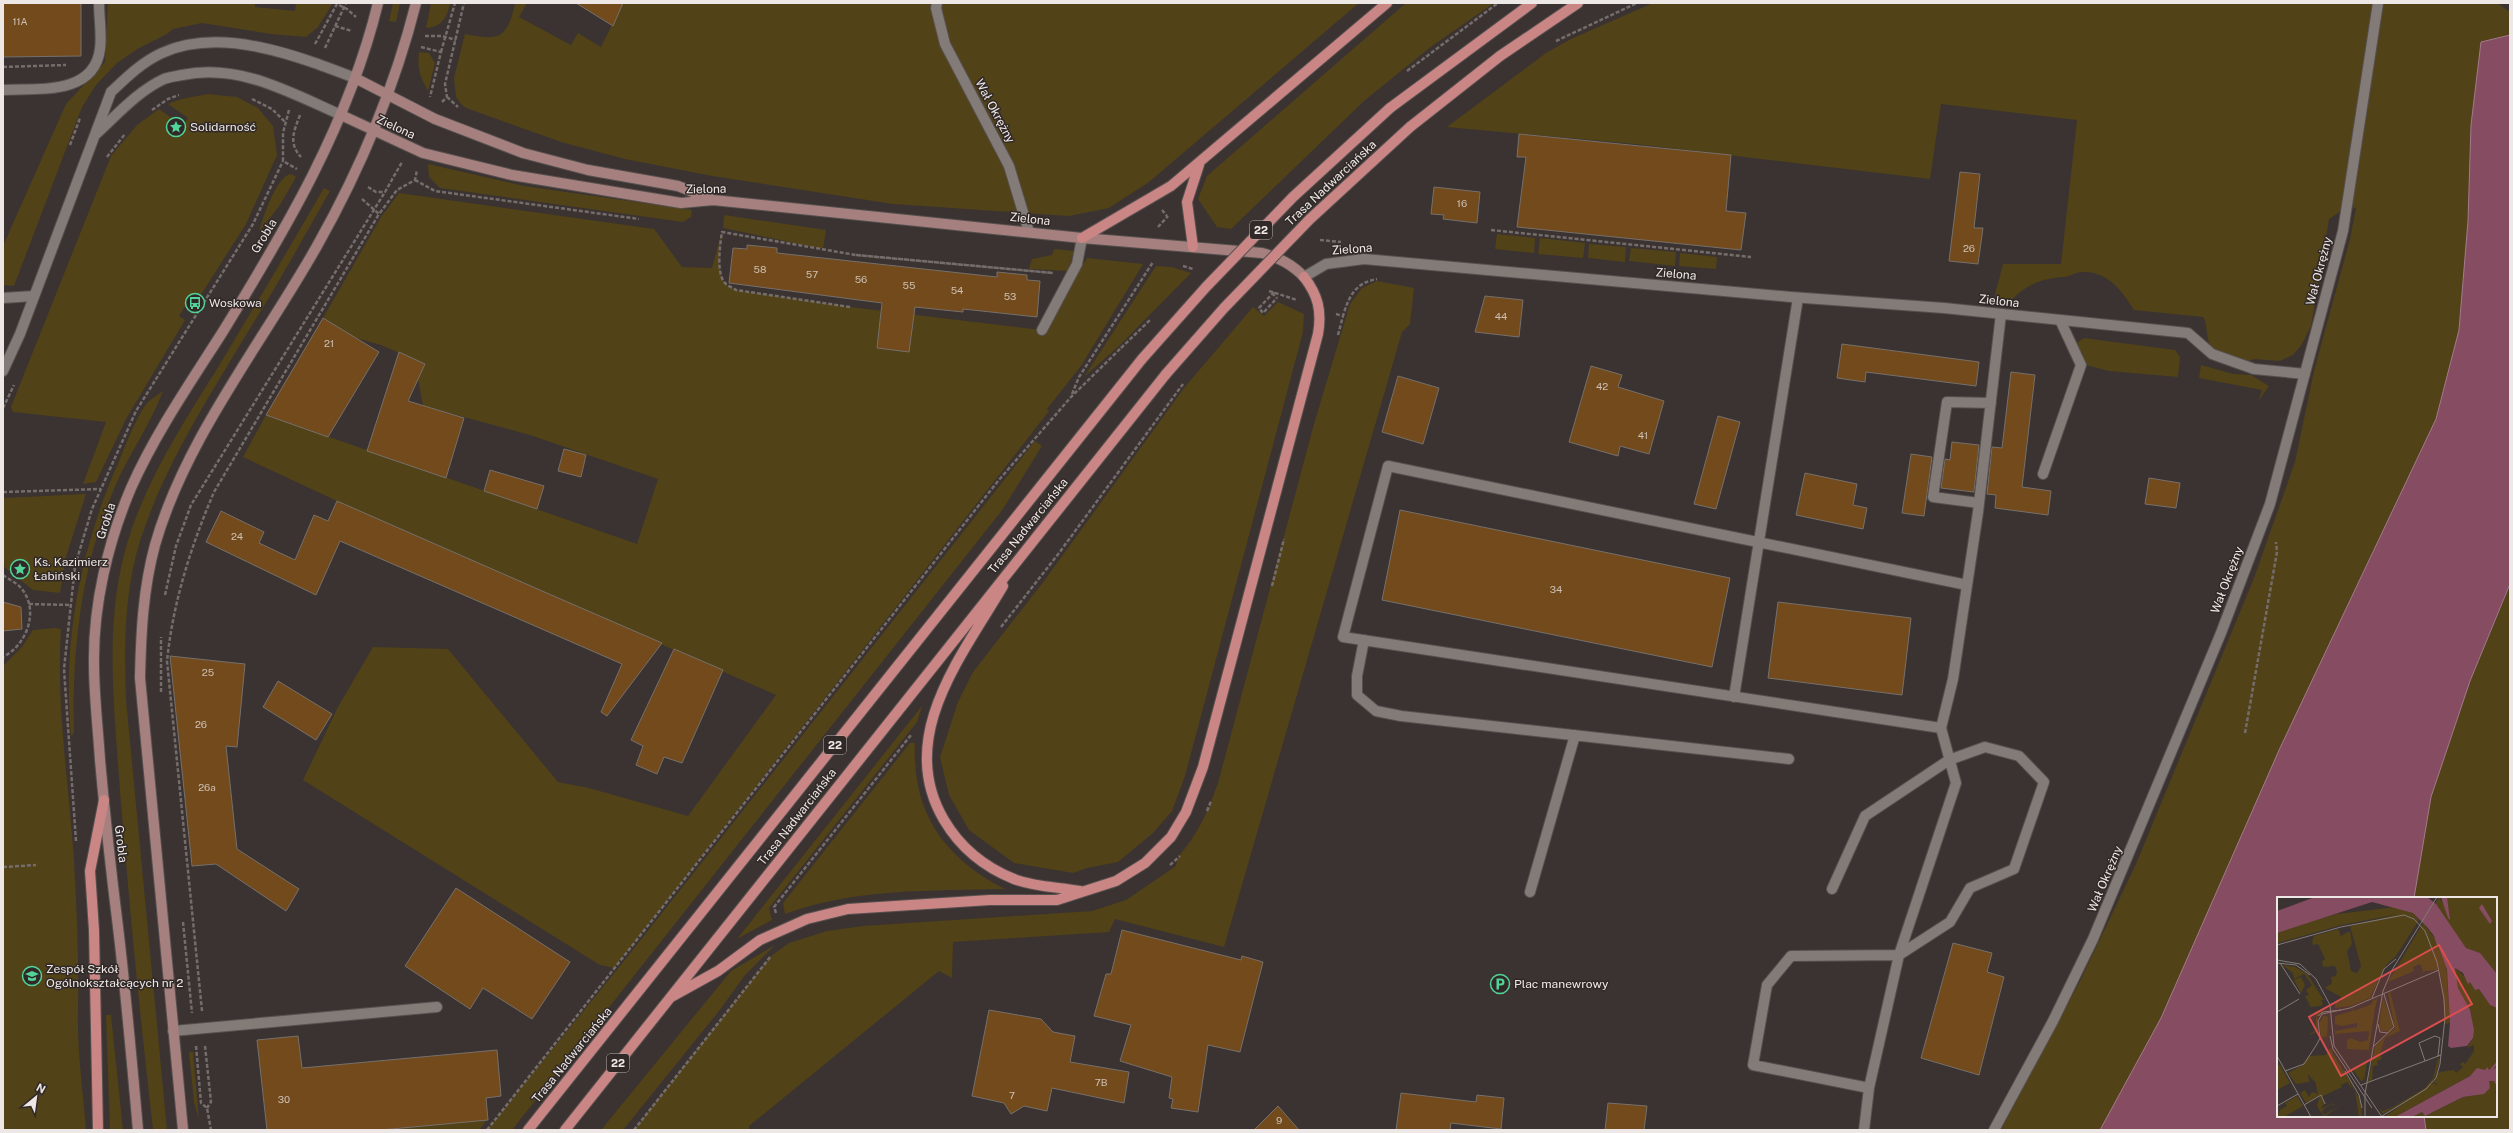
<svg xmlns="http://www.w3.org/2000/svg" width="2513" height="1133" viewBox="0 0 2513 1133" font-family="'Public Sans',sans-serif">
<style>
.green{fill:#514218}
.water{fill:#854c62;stroke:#a47b8a}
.building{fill:#724a1c;stroke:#76706b}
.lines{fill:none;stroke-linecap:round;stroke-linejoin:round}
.lane-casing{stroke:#56504e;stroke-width:12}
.street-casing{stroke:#56504e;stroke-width:12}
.secondary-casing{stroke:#56504e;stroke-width:12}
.primary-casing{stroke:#56504e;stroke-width:12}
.path{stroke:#746d6b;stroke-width:2.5;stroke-dasharray:4 2;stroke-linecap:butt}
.lane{stroke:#837b78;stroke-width:10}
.street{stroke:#837b78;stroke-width:10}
.secondary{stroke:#a6807f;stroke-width:10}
.primary{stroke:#ca8585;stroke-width:10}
.primary-bridge-casing{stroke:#56504e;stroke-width:12;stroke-linecap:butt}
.path-bridge{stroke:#746d6b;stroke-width:2.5;stroke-dasharray:4 2;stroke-linecap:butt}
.primary-bridge{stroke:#ca8585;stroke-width:10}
.labels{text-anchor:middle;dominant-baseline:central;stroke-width:3;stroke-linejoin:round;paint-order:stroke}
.number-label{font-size:10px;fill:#cec0b4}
.shield{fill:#302927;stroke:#b4afad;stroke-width:1}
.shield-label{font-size:11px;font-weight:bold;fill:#ede8e6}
.street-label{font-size:12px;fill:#ede8e6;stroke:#302927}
.poi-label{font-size:12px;fill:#ede8e6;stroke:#302927;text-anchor:start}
.inset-river{fill:none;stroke:#854c62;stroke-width:2}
.inset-road{fill:none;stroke:#827b79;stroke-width:1}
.view{fill:#db4e4e;fill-opacity:0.15;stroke:#db4e4e;stroke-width:2}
.inset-edge{fill:none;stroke:#ede8e6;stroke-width:2}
</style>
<rect width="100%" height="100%" fill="#3a3331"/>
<path class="green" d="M108,3H255V7L295,11L296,3H333L318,27L306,37L271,34L202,23L173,29L167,34L139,48L117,63L96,85L82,107L14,286L3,285V246L66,104L105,62Z
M393,3H400L396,22L389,21Z
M431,3H450C447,18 442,27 426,28Z
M515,3H527L519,17L571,45L578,33L601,47L623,3H1359L1149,182L1109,208L1069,216L893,204L712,176L625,159L561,142L466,108L461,104L456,97L454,78L465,34C498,41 508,39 515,3Z
M1406,3H1494L1432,46L1364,101L1231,229L1217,227L1198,199L1207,176Z
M1653,3H2497L2510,12V35L2481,42L2471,125L2468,221L2459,330L2436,419L2280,748L2161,1018L2100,1130H2001L2080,981L2136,864L2254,578L2295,462L2314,371L2350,239L2356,208L2347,207L2329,219L2311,326L2301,346L2293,355L2280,361L2254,359L2246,362L2212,349C2205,338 2208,323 2203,317L2134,310C2122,291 2108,271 2082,272C2076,272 2071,276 2064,277C2041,278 2023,286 2008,304L1993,302L2003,264H2061L2077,120L1941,104L1930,179L1635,144L1447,127L1546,53L1571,39Z
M419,52L429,53L435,63L428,91C420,77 417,68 419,52Z
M208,94L237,97L258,108L273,126L277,155L246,224L195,304L189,300L179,316L185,320L126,419L96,482L83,484L106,422L13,412L11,407L111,156L137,125L159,109L173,119L168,126L178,133L188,118L168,104L181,99Z
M428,164L524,186L692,210L691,217L683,222L440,188L429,177Z
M291,174L296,177L280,205L259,232C262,219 277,175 291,174Z
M324,188L330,191C305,235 281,279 254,322C212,392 167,460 141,538C124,590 124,647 126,700L167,1130H153C140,1017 129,904 120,791C114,702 102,614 132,528C152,471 185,420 217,369C253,309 289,249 324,188Z
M399,193L654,229L682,267L712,268L722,232C720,244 716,274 725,283C728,286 733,288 736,290L850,307L1042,330L1087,258L1143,264L1081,366L1047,409L1049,411L614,968L600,965L303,780L338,707L373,647L448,649L558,782L589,788L688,816L776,695L337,501L243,457L266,415L637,544L658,479L530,435L423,406L418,379L425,364L381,345L353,337L323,318L381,217Z
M724,215L826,230L823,249L723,228Z
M1497,234L1535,238L1534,253L1495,249Z
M1540,238L1585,243L1583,258L1538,254Z
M1589,244L1626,247L1625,262L1588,258Z
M1631,248L1676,252L1675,266L1629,261Z
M1054,249L1074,251L1068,271L1029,269L1032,259L1052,255Z
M1680,253L1717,257L1716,269L1679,266Z
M1156,266L1172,267L1191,273L1119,346L1084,377Z
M1377,281L1414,288L1410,324L1402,332L1224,947L1115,919L1109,932L953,942L952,978L939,971L749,1126V1130H634L771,956L789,943L827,931L863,926L1092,911L1126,900L1176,866C1177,855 1188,846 1193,837C1204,821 1211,802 1218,783L1314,424L1350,304L1362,288Z
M1278,302L1304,314L1303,332L1185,776L1172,811L1153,833L1118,862L1087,868L1073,873L1014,863L969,830L949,795L940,757L958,702L973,672L1044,581L1184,388L1253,307L1264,316Z
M2084,338L2175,350L2180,357L2178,377L2109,371L2082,364L2083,353L2075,350L2076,343Z
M2201,365L2233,374L2251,375L2269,386L2258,402L2262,390L2199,378Z
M163,391C150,426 128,455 114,489C81,568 72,648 74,733L71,736C62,640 81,546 120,459C125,446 139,411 148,402C152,398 158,395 163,391Z
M1035,441L1042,446L1003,509L512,1130H487L624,961Z
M86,494L66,557L60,593L33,590L3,566V498Z
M2510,586V1130H2426L2424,1116H2496V898H2414L2431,797L2470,681Z
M55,628L61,629C56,707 69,784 74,861C77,912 79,962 78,1012C77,1051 83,1091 86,1130H3V666L22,647L33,630Z
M922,706L917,722L769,908L772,920L737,939Z
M910,743H915C912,813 944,858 1005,889C931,891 855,888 785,914L783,903Z
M775,945L745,975L719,1011L623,1130H601L731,971Z
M106,1015H111L123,1130H110Z
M189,1052H193L199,1120L194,1102Z
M488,1119L479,1130H387Z"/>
<path class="water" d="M2510,35V584L2470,681L2431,797L2414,898H2278V1116H2424L2426,1130H2100L2161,1018L2280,748L2436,419L2459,330L2468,221L2471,125L2481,42Z"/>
<path class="building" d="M3,3H81V56L3,57Z
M576,3H623L613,26Z
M1519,134L1731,155L1726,211L1746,213L1741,250L1517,227L1526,157H1517Z
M1960,172L1980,174L1974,228H1983L1978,264L1949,261Z
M1434,187L1480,192L1477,223L1443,219L1444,215L1431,214Z
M747,245L777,248V253L997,277V272L1027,275V280L1040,281L1037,317L963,309V312L915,307L909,352L877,348L882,303L729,283L733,248L747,249Z
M1485,296L1523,300L1519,337L1475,332Z
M323,318L379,352L328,437L266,415Z
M1842,344L1979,362L1976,386L1866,372L1865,382L1837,378Z
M399,352L425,364L408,401L464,418L446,478L367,451Z
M1591,366L1622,375L1618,387L1664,401L1649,454L1620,446L1618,456L1569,442Z
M2011,372L2035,375L2022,487L2051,491L2048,515L1995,508L1996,495L1987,494L1992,447L2002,448Z
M1398,376L1439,388L1423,444L1382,432Z
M1718,416L1740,422L1716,509L1694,504Z
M1952,442L1979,445L1974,492L1941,488L1945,459L1950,460Z
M564,449L586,455L581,477L558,471Z
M1911,454L1932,457L1924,516L1902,513Z
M490,470L544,486L537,509L484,491Z
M1805,473L1857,484L1853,505L1867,508L1863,529L1796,515Z
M2149,478L2180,483L2176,508L2145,504Z
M337,501L549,594L662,643L607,716L601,712L622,664L535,626L340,541L316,595L206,542L221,511L264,532L259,543L295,560L314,515L328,521Z
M1400,510L1730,578L1712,667L1382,600Z
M3,602L21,607L22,629L3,631Z
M1778,602L1911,618L1902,695L1768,678Z
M674,649L723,670L682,763L664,757L657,774L636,765L643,746L631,740Z
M170,656L245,664L237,747L226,746L237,849L299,889L286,911L216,864L192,866Z
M278,681L332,714L316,740L263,707Z
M456,888L570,962L532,1019L483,988L470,1009L405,966Z
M1122,930L1241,960L1242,956L1263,962L1240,1052L1208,1045L1198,1112L1171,1108L1173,1099L1169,1098L1172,1077L1120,1061L1131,1025L1094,1016L1106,974H1111Z
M1953,943L1992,953L1987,972L2004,977L1979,1075L1921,1058Z
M989,1010L1041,1019L1053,1032L1075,1036L1070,1062L1129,1072L1124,1103L1052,1088L1047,1111L1024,1106L1011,1114L1004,1103L972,1096Z
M298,1036L302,1068L497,1050L501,1096L486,1098L488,1120L381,1130H267L257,1040Z
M1401,1093L1476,1102L1477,1095L1504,1098L1501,1129L1451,1123L1450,1130H1396Z
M1608,1103L1647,1106L1644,1130H1605Z
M1278,1106L1299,1130H1254Z"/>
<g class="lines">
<g class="lane-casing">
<path id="lane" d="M937,3L936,8L945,44L1009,166L1029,232
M3,90C37,88 94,96 100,49C102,34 99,18 99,3
M3,298L34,296
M1042,330L1077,264L1082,238
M2043,474L2081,365L2060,320
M1979,503L1933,497L1947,402L1991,403
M1967,585L1388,466L1343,637L1941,728L1953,679L1978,512L2001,314
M1364,640L1357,676V695L1376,711L1401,716L1789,759
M1734,697L1798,298
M1832,889L1865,816L1949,760L1985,747L2019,756L2044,782L2014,869L1970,888L1950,922L1899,955L1791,956L1767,985L1753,1065L1869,1088L1864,1130
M1530,892L1575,735
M173,1031L437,1007
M1869,1088L1899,955L1956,783L1941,728"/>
</g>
<g class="street-casing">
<path id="street" d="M96,134C117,115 138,91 164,79C170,77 177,76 182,75C239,63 291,93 341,115
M1304,277L1326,264L1364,259L1791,297L1944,308L2188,333L2212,354L2254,369L2305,374
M3,371L20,334L111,92C127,77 142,62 162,53C221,26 298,56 355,78
M1994,1130L2053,1021L2093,939L2221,633L2270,504L2343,231L2378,3"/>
</g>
<g class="secondary-casing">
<path id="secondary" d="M355,78L435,119L523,153L588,170L678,186L713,200
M341,115L423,153L512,175L681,203L713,200L1082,238L1262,253C1279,258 1292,264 1304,277
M138,1130C132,1062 126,994 118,927C111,871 105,816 100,760C98,728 94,696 94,664C93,605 108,542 131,488C155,434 190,383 222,333C286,229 349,123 378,3
M183,1130L140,678C141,633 143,589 155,545C185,439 263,342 317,246C361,168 394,90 416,3"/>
</g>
<g class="primary-casing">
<path id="primary" d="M1390,108L1532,3
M1410,127L1500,56L1578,3
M1082,238L1171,186L1387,3
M1193,247L1187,202L1199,165
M1003,586C962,656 895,737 944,820C960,847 984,867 1014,879C1035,887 1058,887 1080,891
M671,997L718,971L760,940L807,919L848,909L990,900H1057L1116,881L1145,863L1171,837L1186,812L1203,767L1318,334C1322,311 1318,295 1304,277
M98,1130L94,930L90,871L104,800
M528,1130L1142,359
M565,1130L1166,374"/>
</g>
<path class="path" d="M335,26L352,31
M425,36H442L456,40
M1556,41L1637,3
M315,44L337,4L347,9L356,17
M421,47L441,52L430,97
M325,48L346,3
M441,52L455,3
M3,67L66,65
M1407,71L1498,3
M447,97L458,107
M252,99L272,109L285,122
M442,102L447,97L445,84L464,3
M152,110L168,99L179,95
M289,110L283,133V161L297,169
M300,115C294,131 288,143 301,157
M70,145L80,118
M107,157L125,134
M415,180L435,191L639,219
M368,187L376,192H385L402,162
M362,199L379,214L397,190L415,180L417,170
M1162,210L1167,216
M1158,227L1168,216
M1491,230L1751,257
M1320,240L1341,242
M856,255L1053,273
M1183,266L1193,269
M1269,291L1297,300
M1274,292L1259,308L1263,313L1277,298
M850,307L736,290C733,288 728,286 725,283C716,274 720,244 722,232L856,255L1053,273
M1336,314L1343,316C1349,296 1355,283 1377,279
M1338,335L1343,316
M1072,394L1079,377L1153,262
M3,408L14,385
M3,492L101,489
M3,575C8,579 17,583 21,588C40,610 27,645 3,657
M1272,586L1284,539
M165,595L176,546L191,505L385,192
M29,604L71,605
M1001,627L1059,553L1183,384
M161,692V637
M2245,733L2277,552L2276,542
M1207,811L1211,801
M76,841L64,669L75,566L92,509L136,411L253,224L283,161
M1170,865L1180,856
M3,867L36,865
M776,913L774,907L911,735
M183,922L192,1013
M202,1011L167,661C173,602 191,546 214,492L379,214
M196,1046L201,1103L207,1108L211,1130
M205,1046L211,1102L207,1108
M487,1130L998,481L1071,397L1121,348
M634,1130L771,956"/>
<use href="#lane" class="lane"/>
<use href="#street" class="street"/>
<use href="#secondary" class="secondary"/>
<use href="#primary" class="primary"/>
<g class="primary-bridge-casing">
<path id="primary-bridge" d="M1142,359L1206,287L1293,197L1390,108
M1166,374L1224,308L1310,219L1410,127"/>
</g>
<path class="path-bridge" d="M1272,293L1277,298
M1121,348L1150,320"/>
<use href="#primary-bridge" class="primary-bridge"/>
</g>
<defs>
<g id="sight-ring" transform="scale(1)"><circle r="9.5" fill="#302927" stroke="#52d397" stroke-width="1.5"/><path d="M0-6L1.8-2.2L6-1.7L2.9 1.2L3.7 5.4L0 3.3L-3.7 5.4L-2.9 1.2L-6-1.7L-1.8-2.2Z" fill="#52d397"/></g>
<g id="bus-ring" transform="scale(1)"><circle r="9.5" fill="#302927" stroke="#52d397" stroke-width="1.5"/><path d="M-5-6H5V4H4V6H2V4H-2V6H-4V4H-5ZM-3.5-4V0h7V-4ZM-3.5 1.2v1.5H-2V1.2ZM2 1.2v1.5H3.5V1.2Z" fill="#52d397"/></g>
<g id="school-ring" transform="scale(1)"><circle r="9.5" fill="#302927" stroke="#52d397" stroke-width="1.5"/><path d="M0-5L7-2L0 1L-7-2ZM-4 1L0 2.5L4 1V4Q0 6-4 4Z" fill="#52d397"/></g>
<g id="parking-ring" transform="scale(1)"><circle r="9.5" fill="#302927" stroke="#52d397" stroke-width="1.5"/><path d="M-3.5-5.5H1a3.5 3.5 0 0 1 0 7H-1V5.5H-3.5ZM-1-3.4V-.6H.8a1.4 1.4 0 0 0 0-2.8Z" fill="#52d397"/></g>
</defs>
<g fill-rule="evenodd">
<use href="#sight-ring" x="176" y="127"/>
<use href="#bus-ring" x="195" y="303"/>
<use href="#sight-ring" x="20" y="569"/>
<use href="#school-ring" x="32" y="976"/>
<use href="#parking-ring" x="1500" y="984"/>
</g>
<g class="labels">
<g class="number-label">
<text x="20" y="21">11A</text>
<text x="1462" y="203">16</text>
<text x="1969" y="248">26</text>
<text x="760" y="269">58</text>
<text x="812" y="274">57</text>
<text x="861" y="279">56</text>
<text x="909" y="285">55</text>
<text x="957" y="290">54</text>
<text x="1010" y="296">53</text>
<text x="1501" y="316">44</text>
<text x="329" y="343">21</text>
<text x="1602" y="386">42</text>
<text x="1643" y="435">41</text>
<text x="237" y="536">24</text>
<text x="1556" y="589">34</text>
<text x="208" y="672">25</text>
<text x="201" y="724">26</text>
<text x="207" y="787">26a</text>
<text x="1101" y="1082">7B</text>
<text x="1012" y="1095">7</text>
<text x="284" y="1099">30</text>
<text x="1279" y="1120">9</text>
</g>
<g class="shield">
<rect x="1250" y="221" width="22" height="18" rx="3"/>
<rect x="824" y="736" width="22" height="18" rx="3"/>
<rect x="607" y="1054" width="22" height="18" rx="3"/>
</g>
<g class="shield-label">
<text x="1261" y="230">22</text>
<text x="835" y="745">22</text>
<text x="618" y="1063">22</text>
</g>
<g class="street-label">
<text transform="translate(995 111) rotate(62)">Wał Okrężny</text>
<text transform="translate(396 127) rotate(25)">Zielona</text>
<text transform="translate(1331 183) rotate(-43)">Trasa Nadwarciańska</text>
<text transform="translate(706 189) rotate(-1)">Zielona</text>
<text transform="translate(1030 219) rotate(6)">Zielona</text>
<text transform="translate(264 236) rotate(-59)">Grobla</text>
<text transform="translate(1352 249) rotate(-4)">Zielona</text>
<text transform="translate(2319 271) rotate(-75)">Wał Okrężny</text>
<text transform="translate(1676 274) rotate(5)">Zielona</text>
<text transform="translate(1999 301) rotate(6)">Zielona</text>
<text transform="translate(106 521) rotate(-72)">Grobla</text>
<text transform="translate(1028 526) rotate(-51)">Trasa Nadwarciańska</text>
<text transform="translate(2227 580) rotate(-69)">Wał Okrężny</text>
<text transform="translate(797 817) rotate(-52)">Trasa Nadwarciańska</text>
<text transform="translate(121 844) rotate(83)">Grobla</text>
<text transform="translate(2105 879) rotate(-67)">Wał Okrężny</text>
<text transform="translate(572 1055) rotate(-51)">Trasa Nadwarciańska</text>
</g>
<g class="poi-label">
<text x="190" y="127">Solidarność</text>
<text x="209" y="303">Woskowa</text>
<text x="34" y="562">Ks. Kazimierz<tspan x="34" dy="14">Łabiński</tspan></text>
<text x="46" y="969">Zespół Szkół<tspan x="46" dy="14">Ogólnokształcących nr 2</tspan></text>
<text x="1514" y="984">Plac manewrowy</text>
</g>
</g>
<g transform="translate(2277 897)">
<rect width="220" height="220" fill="#3a3331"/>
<path d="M162,0L168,9L171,21L170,0H220V77L203,57L189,51L167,22L158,7ZM119,10L136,16L142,23L119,59L109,68L93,101L74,109L58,111L59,104L64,105V100L48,91L55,86L54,80L59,79L60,74L58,69L46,70L45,64L48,62L41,47L36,48L35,45L37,39L61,32L64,39L73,34L75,47L70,54L74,74L80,76L84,69L73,29L121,17L65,28L0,46V36L27,26L60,17ZM146,26L164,49L162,51L169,66L173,126L168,127L165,85L160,63V73L148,74L144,78L146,74L143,67L136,70L137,74L111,85ZM5,68L18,70L30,77L47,103H44L46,107L44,109L34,110L37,116L49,111L40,119L41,134L35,137L31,138L39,133V120L28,99L32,98L29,93L35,88L27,77L17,82L16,76ZM178,71L202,92L213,108L220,111V170L213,174L210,170L208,173L196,177L118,220H107L156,186L162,189L157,185L162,175L177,173L179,176L186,170L183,167L186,165L188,167L197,154V148L190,151L196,141L181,91ZM24,80L28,88L24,96L17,83ZM113,94L123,134L108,141L103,157L105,162L100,164L101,168L96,169L95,183L91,185L98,149L118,131L111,97ZM101,100L98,111L87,186V179L85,185L76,173L90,164L92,153L70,152V143L74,141L83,145L91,143L92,134L58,137V134L80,130V126L65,129L58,127V119L75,114L76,110L81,108L76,111L77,114L95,107L96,102L99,103ZM106,100L116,128L113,135L104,134L102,127ZM47,118L51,120L50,143L49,139L44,141L42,126ZM52,136L56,157L75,187L84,206L85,220H82L78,194L72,184L75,192L70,185L64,188L65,190L44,200L47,207L44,212L56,206L58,210L55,207L47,212L45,215L47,218L67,206L47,220L40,209L43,198L29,206L23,196L28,193L32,200L35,195L41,197L38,184L35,183L37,179L35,182L31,177L32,185L19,187L11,176L24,169L32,159L49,158L53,151L55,154ZM161,161L163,162L158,180L151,191L106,217L102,211L106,214L116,210L148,191L156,181ZM3,168L13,186L0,193V169ZM212,184H217L220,190L218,196L220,197V220H135L145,215L148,219L186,200L205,197L212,192ZM20,199L26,209L7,220H0L3,213L10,209L8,206Z" fill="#514218"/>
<path d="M38,0H150L159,7L189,51L203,56L220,77V111L213,108L202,92L198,93L193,85L191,87L186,76L178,71L181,91L193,113L197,133L196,141L190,149L174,151L171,149L173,126L170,72L162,51L163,49H160L157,39L150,30L136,16L95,5L0,36V14ZM164,0H170L173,23L171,21ZM205,7L215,24L213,27L202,11ZM210,170L213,174L220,170V190L217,184H212L213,191L207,197L186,200L148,219L145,215L135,220H118L193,179L200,171L208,173Z" fill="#854c62"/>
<path class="inset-river" d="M212,175L220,166"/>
<path class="inset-road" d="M0,48L64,30L127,18L137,22L148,34L160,65L167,102L168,121L163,167L159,181L149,192L105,219M0,63L23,67L39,82L53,108L57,149L105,220M0,66L19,68L33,78M3,66L23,97M95,101L107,72L119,62M0,115L22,102M41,119L46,115L64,113M41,124L45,117L73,111L162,73M101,127L103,135L111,136M53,139L56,152L95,211M97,149L117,130L107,97M0,159L34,220M148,164L142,146L158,139L163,141L161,159M8,174L27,167L40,147L43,141L41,124M68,174L82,198L85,211M84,188L164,158M27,208L44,198L48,207M0,209L21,197M88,220V197L106,94L115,73L160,0"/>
<path class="view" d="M162,48L195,107L64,179L32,120Z"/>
<rect width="220" height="220" class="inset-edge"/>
</g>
<rect width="2513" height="1133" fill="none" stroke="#ede8e6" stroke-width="8"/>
<g transform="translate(36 1097) rotate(29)" stroke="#302927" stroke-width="3" paint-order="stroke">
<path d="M0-3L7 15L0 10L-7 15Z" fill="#ede8e6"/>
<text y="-6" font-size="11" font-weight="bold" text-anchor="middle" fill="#ede8e6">N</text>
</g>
</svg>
